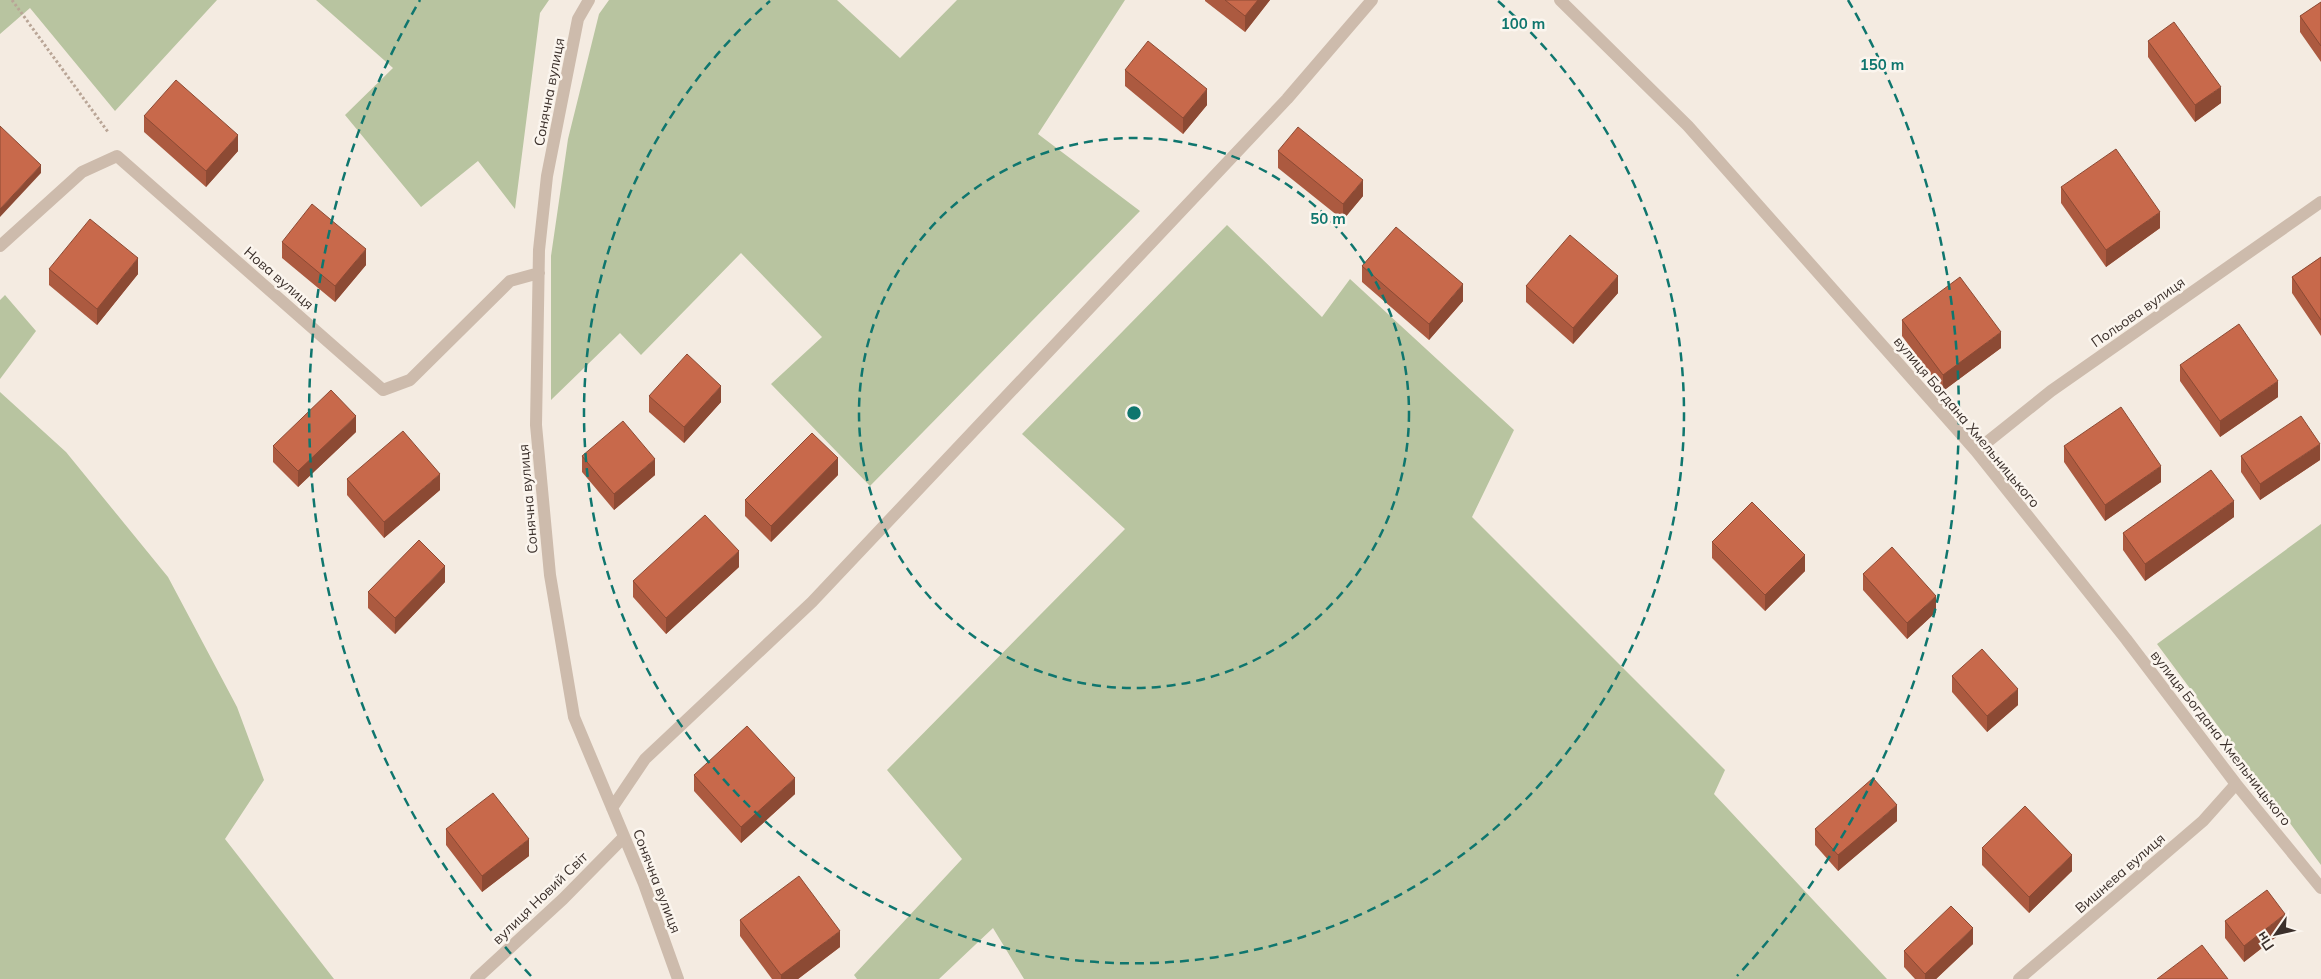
<svg xmlns="http://www.w3.org/2000/svg" width="2321" height="979" viewBox="0 0 2321 979" font-family="Mulish,sans-serif">
<style>
.green{fill:#b8c4a0}
.lines{fill:none;stroke-linecap:round;stroke-linejoin:round}
.path{stroke:#b9a596;stroke-width:3;stroke-dasharray:2.5 2.5;stroke-linecap:butt}
.street{stroke:#cdbbac;stroke-width:12}
.wall{fill:#ac5a40}
.shaded-wall{fill:#8c4a34}
.building{fill:#c8694b;stroke:#8c4a34}
.ring{fill:none;stroke:#0f766e;stroke-width:2.5;stroke-dasharray:9 6}
.labels{text-anchor:middle;dominant-baseline:central;stroke-width:5;stroke-linejoin:round;paint-order:stroke}
.street-label{font-size:14px;fill:#3b302b;stroke:#fbf5ee}
.centre{fill:#0f766e;stroke:#fbf5ee;stroke-width:2.5}
.ring-label{font-size:15px;text-anchor:middle;font-weight:bold;fill:#0f766e;stroke:#fbf5ee;stroke-width:5;stroke-linejoin:round;paint-order:stroke}
</style>
<rect width="100%" height="100%" fill="#f4ebe1"/>
<path class="green" d="M0,0H217L115,111L30,8L0,34Z
M316,0H549L540,13L515,209L478,161L421,207L345,115L393,68Z
M609,0H837L900,58L957,0H1125L1038,134L1140,211L870,486L771,384L822,337L741,253L641,355L620,333L551,400V256L568,139L599,14Z
M1227,225L1322,317L1350,279L1514,430L1472,517L1725,770L1714,794L1887,979H1024L993,928L939,979H857L854,975L962,859L887,770L1125,529L1022,434Z
M5,295L36,331L0,379V300Z
M0,392L66,452L168,577L237,707L264,780L225,839L334,979H0Z
M2321,524V865L2157,644Z"/>
<g class="lines">
<path class="path" d="M12,0L108,132"/>
<path class="street" d="M589,0L578,19L547,176L539,250L536,425L550,575L574,717L644,884L678,979
M1560,0L1688,126L1976,451L2126,639L2236,784L2321,888
M0,246L82,172L117,156L383,390L410,380L510,281L539,273
M1976,451L2051,391L2321,202
M612,808L645,759L812,602L1287,99L1372,0
M476,979L563,899L624,837
M2019,979L2203,821L2236,784"/>
</g>
<path class="wall" d="M1205,0H1270L1245,32L1205,1Z
M2321,2V62L2300,32V16Z
M2148,41L2221,103L2195,122L2148,57Z
M1125,70L1207,105L1183,134L1125,86Z
M144,116L238,151L206,187L144,132Z
M1278,151L1363,196L1343,220L1278,168Z
M2061,187L2160,228L2106,267L2061,203Z
M282,242L366,265L335,302L282,258Z
M2321,257V336L2292,293V277Z
M1362,266L1463,301L1429,340L1362,282Z
M49,269L138,274L97,325L49,285Z
M1526,286L1618,293L1573,344L1526,302Z
M1902,320L2001,348L1943,391L1902,336Z
M2180,365L2278,397L2220,437L2180,381Z
M649,396L721,402L684,443L649,412Z
M356,432L298,487L273,462V446Z
M2064,446L2161,482L2105,521L2064,462Z
M582,456L655,475L614,510L582,472Z
M2241,456L2320,460L2260,500L2241,472Z
M838,475L771,542L745,516V500Z
M347,479L440,490L384,538L347,495Z
M2234,517L2145,581L2123,550V533Z
M1712,542L1805,571L1765,611L1712,558Z
M739,567L666,634L633,597V581Z
M1863,574L1936,612L1907,639L1863,590Z
M445,582L395,634L368,608V592Z
M1952,676L2018,705L1987,732L1952,692Z
M694,775L795,794L741,843L694,791Z
M1897,821L1838,871L1815,845V829Z
M446,829L529,856L482,892L446,845Z
M1982,848L2072,871L2029,913L1982,865Z
M740,920L840,947L798,979H772L740,936Z
M2225,921L2285,930L2244,962L2225,938Z
M1973,944L1936,979H1915L1904,967V951Z"/>
<path class="shaded-wall" d="M1258,0H1270L1245,32V16Z
M2221,87V103L2195,122V105Z
M1207,89V105L1183,134V118Z
M238,135V151L206,187V171Z
M41,165V173L0,217V209Z
M1363,180V196L1343,220V204Z
M2160,212V228L2106,267V250Z
M366,249V265L335,302V286Z
M138,258V274L97,325V309Z
M1618,276V293L1573,344V328Z
M1463,284V301L1429,340V324Z
M2001,332V348L1943,391V375Z
M2278,381V397L2220,437V421Z
M721,386V402L684,443V427Z
M356,416V432L298,487V471Z
M2320,444V460L2260,500V484Z
M838,458V475L771,542V526Z
M655,459V475L614,510V494Z
M2161,466V482L2105,521V505Z
M440,474V490L384,538V522Z
M2234,501V517L2145,581V564Z
M739,551V567L666,634V618Z
M1805,555V571L1765,611V595Z
M445,566V582L395,634V618Z
M1936,596V612L1907,639V623Z
M2018,689V705L1987,732V716Z
M795,778V794L741,843V827Z
M1897,805V821L1838,871V855Z
M529,839V856L482,892V876Z
M2072,855V871L2029,913V897Z
M2285,914V930L2244,962V946Z
M1973,928V944L1936,979H1925V974Z
M840,931V947L798,979H781V975Z"/>
<path class="building" d="M1225,0H1258L1245,16Z
M2321,2V46L2300,16Z
M2174,22L2221,87L2195,105L2148,41Z
M1148,41L1207,89L1183,118L1125,70Z
M176,80L238,135L206,171L144,116Z
M0,126L41,165L0,209Z
M1298,127L1363,180L1343,204L1278,151Z
M2116,149L2160,212L2106,250L2061,187Z
M312,204L366,249L335,286L282,242Z
M90,219L138,258L97,309L49,269Z
M1396,227L1463,284L1429,324L1362,266Z
M1570,235L1618,276L1573,328L1526,286Z
M2321,257V320L2292,277Z
M1960,277L2001,332L1943,375L1902,320Z
M2239,324L2278,381L2220,421L2180,365Z
M687,354L721,386L684,427L649,396Z
M331,390L356,416L298,471L273,446Z
M2121,407L2161,466L2105,505L2064,446Z
M2301,416L2320,444L2260,484L2241,456Z
M623,421L655,459L614,494L582,456Z
M403,431L440,474L384,522L347,479Z
M812,433L838,458L771,526L745,500Z
M2211,470L2234,501L2145,564L2123,533Z
M1752,502L1805,555L1765,595L1712,542Z
M705,515L739,551L666,618L633,581Z
M419,540L445,566L395,618L368,592Z
M1892,547L1936,596L1907,623L1863,574Z
M1982,649L2018,689L1987,716L1952,676Z
M747,726L795,778L741,827L694,775Z
M1873,778L1897,805L1838,855L1815,829Z
M493,793L529,839L482,876L446,829Z
M2025,806L2072,855L2029,897L1982,848Z
M799,876L840,931L781,975L740,920Z
M2267,890L2285,914L2244,946L2225,921Z
M1951,906L1973,928L1925,974L1904,951Z
M2202,945L2228,979H2157Z"/>
<g class="ring">
<circle cx="1134" cy="413" r="275"/>
<path d="M1498 1A550 550 0 1 1 770 1"/>
<path d="M531 976A825 825 0 0 1 420 0M1848 0A825 825 0 0 1 1737 976"/>
</g>
<g class="labels">
<g class="street-label">
<text transform="translate(549 92) rotate(-79)">Сонячна вулиця</text>
<text transform="translate(279 278) rotate(41)">Нова вулиця</text>
<text transform="translate(2138 312) rotate(-35)">Польова вулиця</text>
<text transform="translate(1967 422) rotate(50)">вулиця Богдана Хмельницького</text>
<text transform="translate(528 499) rotate(-95)">Сонячна вулиця</text>
<text transform="translate(2221 738) rotate(52)">вулиця Богдана Хмельницького</text>
<text transform="translate(2120 873) rotate(-41)">Вишнева вулиця</text>
<text transform="translate(657 881) rotate(69)">Сонячна вулиця</text>
<text transform="translate(540 898) rotate(-44)">вулиця Новий Світ</text>
</g>
</g>
<circle cx="1134" cy="413" r="8" class="centre"/>
<g class="ring-label">
<text x="1523" y="29">100 m</text>
<text x="1882" y="70">150 m</text>
<text x="1328" y="224">50 m</text>
</g>
<g transform="translate(2276 934) rotate(236)" stroke="#fbf5ee" stroke-width="4" paint-order="stroke">
<path d="M0-4L9 19L0 12L-9 19Z" fill="#3b302b"/>
<text y="-8" font-size="14" font-weight="bold" text-anchor="middle" fill="#3b302b">Пн</text>
</g>
</svg>
